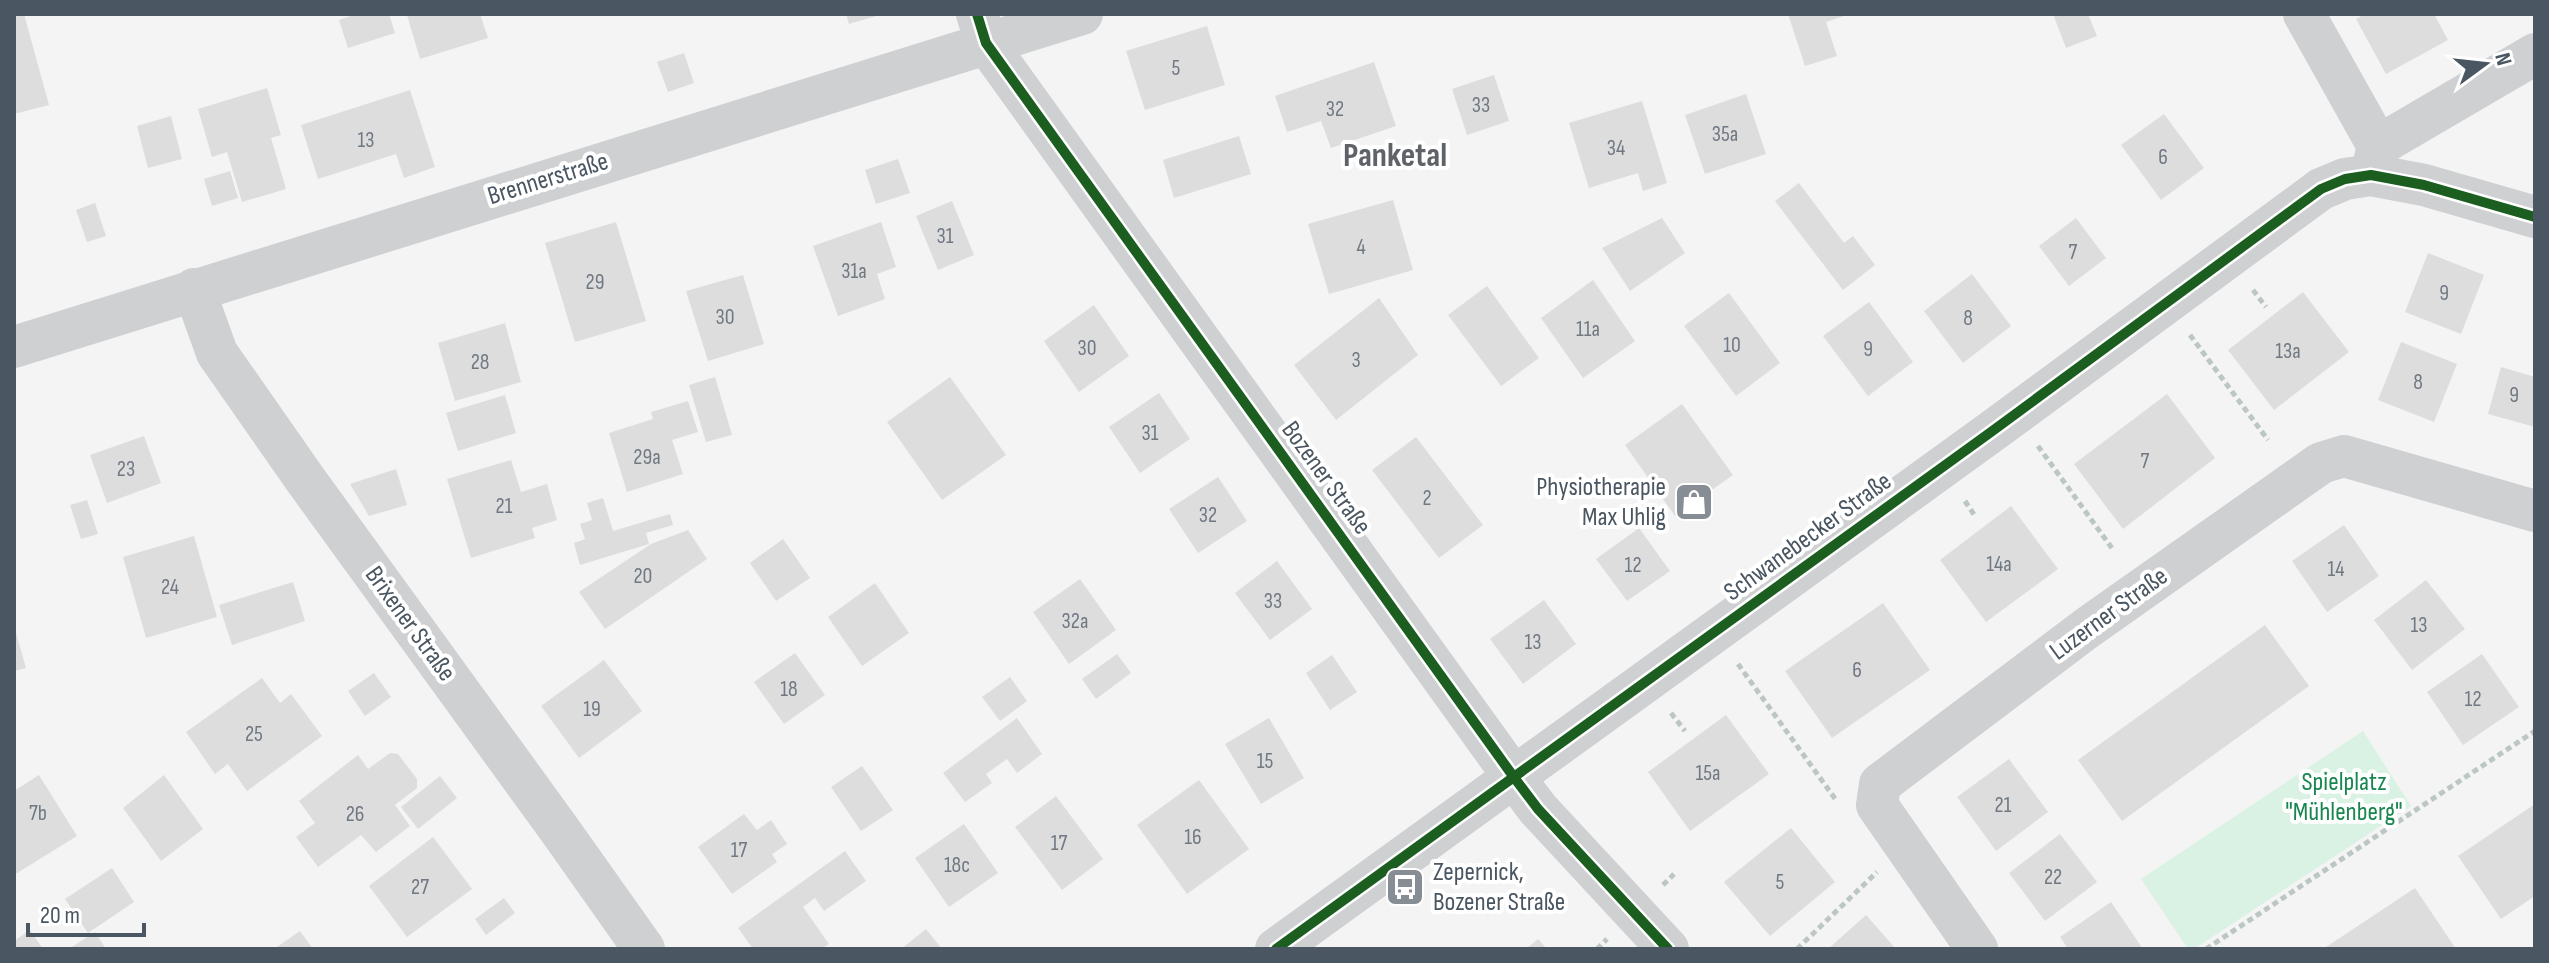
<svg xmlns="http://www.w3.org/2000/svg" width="2549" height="963" viewBox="0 0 2549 963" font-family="'Sofia Sans Condensed',sans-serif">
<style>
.green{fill:#d9f2e3}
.building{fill:#ddddde}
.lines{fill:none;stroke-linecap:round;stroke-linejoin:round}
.path{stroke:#bcc7c4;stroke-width:5;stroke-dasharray:6 4;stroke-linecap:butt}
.minor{stroke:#ced0d2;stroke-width:42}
.cycleway-casing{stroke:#fff;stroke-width:15}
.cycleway{stroke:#1b5e20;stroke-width:10}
.labels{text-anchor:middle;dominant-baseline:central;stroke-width:8;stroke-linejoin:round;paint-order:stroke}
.number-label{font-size:22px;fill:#707881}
.street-label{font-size:26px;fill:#4a5661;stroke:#fff}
.poi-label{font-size:26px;fill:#4a5661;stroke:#fff;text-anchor:end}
.park-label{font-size:26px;fill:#17864f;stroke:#fff}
.district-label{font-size:34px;font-weight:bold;fill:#5f6368;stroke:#fff}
</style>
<rect width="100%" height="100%" fill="#f4f4f4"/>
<path class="green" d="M2363,731L2411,806L2194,949H2188L2141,879Z"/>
<path class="building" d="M14,14H24L49,105L14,114Z
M357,14H389L395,33L348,48L339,20Z
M480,14L488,38L420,59L407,15Z
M846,14H880V15L849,24Z
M1788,14H1850L1826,22L1837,56L1805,66Z
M2053,14H2088L2097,36L2066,48Z
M2365,14H2434L2448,40L2386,74L2356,19Z
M1207,26L1225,85L1145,110L1126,51Z
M684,53L694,83L668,92L657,62Z
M1374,62L1396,126L1331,148L1321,121L1287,132L1275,96Z
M1494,75L1509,121L1467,135L1452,89Z
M267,88L281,135L271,138L286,189L242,202L227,152L212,157L198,109Z
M410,90L435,167L404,178L396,154L318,179L301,125Z
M1746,94L1766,154L1705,174L1685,115Z
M1642,101L1667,183L1643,191L1638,173L1589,188L1569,123Z
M2164,114L2204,168L2161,200L2121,145Z
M171,116L182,159L148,168L137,126Z
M1239,136L1251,174L1174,198L1163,160Z
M898,159L910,193L876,204L865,170Z
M230,171L238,198L212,206L204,179Z
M1799,183L1844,243L1853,236L1875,265L1843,290L1775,201Z
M1393,200L1413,270L1329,294L1308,224Z
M952,201L974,255L938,270L916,216Z
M95,203L106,236L87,242L76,210Z
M1662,218L1685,253L1630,291L1602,248Z
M2076,218L2106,258L2069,286L2039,246Z
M616,222L646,321L575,342L545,243Z
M881,222L896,267L877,274L885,299L838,316L813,246Z
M2428,253L2484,275L2461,334L2405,312Z
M1972,274L2011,326L1963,363L1924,311Z
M743,275L764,344L708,361L686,291Z
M1593,280L1635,341L1583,378L1541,318Z
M1487,286L1539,358L1501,386L1448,315Z
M2303,292L2349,352L2274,410L2228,350Z
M1729,293L1780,363L1736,396L1684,326Z
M1379,298L1418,355L1336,420L1294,365Z
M1869,302L1913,362L1868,396L1823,336Z
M1094,305L1129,356L1079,392L1044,341Z
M505,323L521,382L455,401L438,343Z
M2401,342L2457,364L2434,422L2378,400Z
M2501,367L2535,377V427L2488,414Z
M715,377L732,435L706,442L689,385Z
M950,377L1006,455L942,500L887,422Z
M1159,393L1190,439L1140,473L1109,427Z
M2167,394L2215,458L2123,529L2074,464Z
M505,395L516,433L458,451L446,413Z
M688,401L698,432L672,440L683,474L627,492L609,433L653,419L651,412Z
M1682,404L1733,475L1675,516L1625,445Z
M144,436L161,483L107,503L90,455Z
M1416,437L1483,525L1439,558L1372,470Z
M511,460L521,492L547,484L557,520L532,528L535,538L471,558L447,479Z
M396,469L407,505L369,516L350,484Z
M1218,477L1247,521L1198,553L1169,509Z
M603,498L613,531L670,514L673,525L646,533L649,544L580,565L574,543L585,539L580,524L592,520L587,503Z
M87,500L98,534L81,539L70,505Z
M2011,506L2058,569L1986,622L1940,560Z
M2344,525L2379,576L2327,612L2292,561Z
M1639,528L1670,571L1627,601L1596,559Z
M688,530L707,559L605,629L579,592L651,544Z
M194,536L217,617L146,638L123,557Z
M783,539L810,578L776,601L750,563Z
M1277,561L1312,609L1270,640L1235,593Z
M1080,579L1116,630L1069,664L1033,612Z
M2426,580L2465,629L2412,670L2374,620Z
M293,582L305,621L232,645L219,605Z
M875,583L909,633L862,666L828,617Z
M1544,600L1576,644L1523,684L1490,639Z
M1883,603L1930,670L1832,738L1785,671Z
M2265,625L2309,686L2122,821L2078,760Z
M14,626L26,668L14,671Z
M795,653L825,695L784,724L754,682Z
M1117,654L1131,673L1096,699L1082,679Z
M2482,654L2519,707L2463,745L2427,692Z
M1332,655L1357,692L1330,710L1306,673Z
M604,660L642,711L579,758L541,706Z
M374,673L391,697L365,716L348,691Z
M1010,677L1027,701L1000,721L982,697Z
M262,678L280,703L291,694L322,736L247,791L228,764L215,774L186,732Z
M1726,715L1769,774L1690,831L1648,772Z
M1017,718L1042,754L1017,773L1007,759L986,774L992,783L965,802L943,773Z
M1269,718L1304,778L1261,804L1225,744Z
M390,753L398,754L417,779V788L395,805L410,826L376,852L361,835L318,867L296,837L315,823L299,801L358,755L368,769Z
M2009,759L2048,812L1996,851L1957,797Z
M862,766L893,810L861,831L831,787Z
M39,775L77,836L14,875V791Z
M164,775L203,829L161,861L123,808Z
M440,776L457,798L418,829L401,807Z
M1199,780L1249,849L1187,894L1137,825Z
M1056,796L1103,859L1062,890L1015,827Z
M2535,804V896L2501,919L2458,856Z
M744,814L757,830L771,820L787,844L772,854L777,862L732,894L698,847Z
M964,824L998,873L949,907L915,858Z
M1791,828L1835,882L1770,936L1724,882Z
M2060,834L2097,882L2045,921L2009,873Z
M433,837L472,889L407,937L369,886Z
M845,851L866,881L824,911L815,898L803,907L829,944L821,949H753L738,928Z
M112,868L134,902L88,933L65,899Z
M2415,888L2456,949H2323Z
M504,898L515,913L486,935L475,919Z
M2111,902L2143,949H2068L2060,937Z
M1866,915L1896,949H1828Z
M926,929L942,949H901Z
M30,930L43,949H14V941Z
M300,931L313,949H274Z
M95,932L106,949H69Z
M1538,939L1547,949H1526Z"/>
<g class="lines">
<path class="path" d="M2253,290L2266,307
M2190,335L2268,440
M2038,446L2114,551
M1965,501L1975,516
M1738,664L1836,800
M1671,713L1685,731
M1663,885L1674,874
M1597,949L1607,939
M1797,949L1877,872
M2206,949L2535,731"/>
<path class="minor" d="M977,14L986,43L1513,776L1538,809L1668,949
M2304,14L2378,146
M2371,175L2378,146L2535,54
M194,289L217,353L305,479L559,829L644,949
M14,347L1082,14
M1276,949L1991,432L2321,189L2345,179L2371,175L2424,185L2535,217
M1977,949L1877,805L1880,784L2087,628L2321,463L2344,456L2535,511"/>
<g class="cycleway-casing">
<path id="cycleway" d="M977,14L986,43L1513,776L1538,809L1668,949
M1276,949L1991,432L2321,189L2345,179L2371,175L2424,185L2535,217"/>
</g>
<use href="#cycleway" class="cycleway"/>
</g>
<defs>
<g id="shop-square" transform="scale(2)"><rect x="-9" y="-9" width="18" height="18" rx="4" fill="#868d94" stroke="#fff"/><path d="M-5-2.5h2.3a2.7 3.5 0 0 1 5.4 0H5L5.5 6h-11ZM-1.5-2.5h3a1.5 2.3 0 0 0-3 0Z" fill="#fff"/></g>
<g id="bus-square" transform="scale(2)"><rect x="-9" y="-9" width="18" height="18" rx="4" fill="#868d94" stroke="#fff"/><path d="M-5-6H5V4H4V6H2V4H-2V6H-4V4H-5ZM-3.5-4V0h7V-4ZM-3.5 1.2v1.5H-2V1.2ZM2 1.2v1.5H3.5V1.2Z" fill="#fff"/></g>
</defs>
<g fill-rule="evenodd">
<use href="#shop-square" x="1694" y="502"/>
<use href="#bus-square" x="1405" y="887"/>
</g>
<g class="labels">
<g class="number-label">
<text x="1176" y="68">5</text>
<text x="1481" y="105">33</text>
<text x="1335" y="109">32</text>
<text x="1725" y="134">35a</text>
<text x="366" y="140">13</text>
<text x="1616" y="148">34</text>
<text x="2163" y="157">6</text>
<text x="945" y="236">31</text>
<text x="1361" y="247">4</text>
<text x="2073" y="252">7</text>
<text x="854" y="271">31a</text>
<text x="595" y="282">29</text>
<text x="2444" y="293">9</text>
<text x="725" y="317">30</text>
<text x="1968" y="318">8</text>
<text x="1588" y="329">11a</text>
<text x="1732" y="345">10</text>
<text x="1087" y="348">30</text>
<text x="1868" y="349">9</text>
<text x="2288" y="351">13a</text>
<text x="1356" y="360">3</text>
<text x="480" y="362">28</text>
<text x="2418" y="382">8</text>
<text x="2514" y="395">9</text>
<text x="1150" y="433">31</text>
<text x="647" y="457">29a</text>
<text x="2145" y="461">7</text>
<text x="126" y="469">23</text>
<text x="1427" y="498">2</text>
<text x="504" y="506">21</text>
<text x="1208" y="515">32</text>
<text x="1999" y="564">14a</text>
<text x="1633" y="565">12</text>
<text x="2336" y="569">14</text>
<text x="643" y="576">20</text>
<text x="170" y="587">24</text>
<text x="1273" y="601">33</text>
<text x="1075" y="621">32a</text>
<text x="2419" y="625">13</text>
<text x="1533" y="642">13</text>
<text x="1857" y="670">6</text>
<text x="789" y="689">18</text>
<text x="2473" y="699">12</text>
<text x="592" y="709">19</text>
<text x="254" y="734">25</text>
<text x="1265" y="761">15</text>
<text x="1708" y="773">15a</text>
<text x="2003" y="805">21</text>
<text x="38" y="813">7b</text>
<text x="355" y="814">26</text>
<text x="1193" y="837">16</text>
<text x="1059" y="843">17</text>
<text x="739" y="850">17</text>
<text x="957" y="865">18c</text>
<text x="2053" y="877">22</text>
<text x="1780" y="882">5</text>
<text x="420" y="887">27</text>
</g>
<g class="street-label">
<text transform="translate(548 179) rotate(-17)">Brennerstraße</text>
<text transform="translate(1326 478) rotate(54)">Bozener Straße</text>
<text transform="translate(1808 537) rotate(-36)">Schwanebecker Straße</text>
<text transform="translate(2109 614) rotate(-36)">Luzerner Straße</text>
<text transform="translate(410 624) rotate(54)">Brixener Straße</text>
</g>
<g class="poi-label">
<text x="1666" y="487">Physiotherapie<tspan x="1666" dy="30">Max Uhlig</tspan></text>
<text x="1433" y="872" text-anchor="start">Zepernick,<tspan x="1433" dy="30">Bozener Straße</tspan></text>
</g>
<g class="park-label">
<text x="2344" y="782">Spielplatz<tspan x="2344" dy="30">"Mühlenberg"</tspan></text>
</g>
<g class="district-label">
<text x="1395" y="155">Panketal</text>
</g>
</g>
<rect width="2549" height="963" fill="none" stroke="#4a5661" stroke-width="32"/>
<g transform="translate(2485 64) rotate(75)" stroke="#ffffff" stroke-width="6" paint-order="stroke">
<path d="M0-6L14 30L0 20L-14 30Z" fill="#4a5661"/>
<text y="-12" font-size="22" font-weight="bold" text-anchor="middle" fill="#4a5661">N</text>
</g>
<path d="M28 923v12h116v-12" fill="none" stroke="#4a5661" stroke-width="4"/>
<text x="40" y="923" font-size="24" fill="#4a5661" stroke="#ffffff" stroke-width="6" paint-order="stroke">20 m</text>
</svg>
